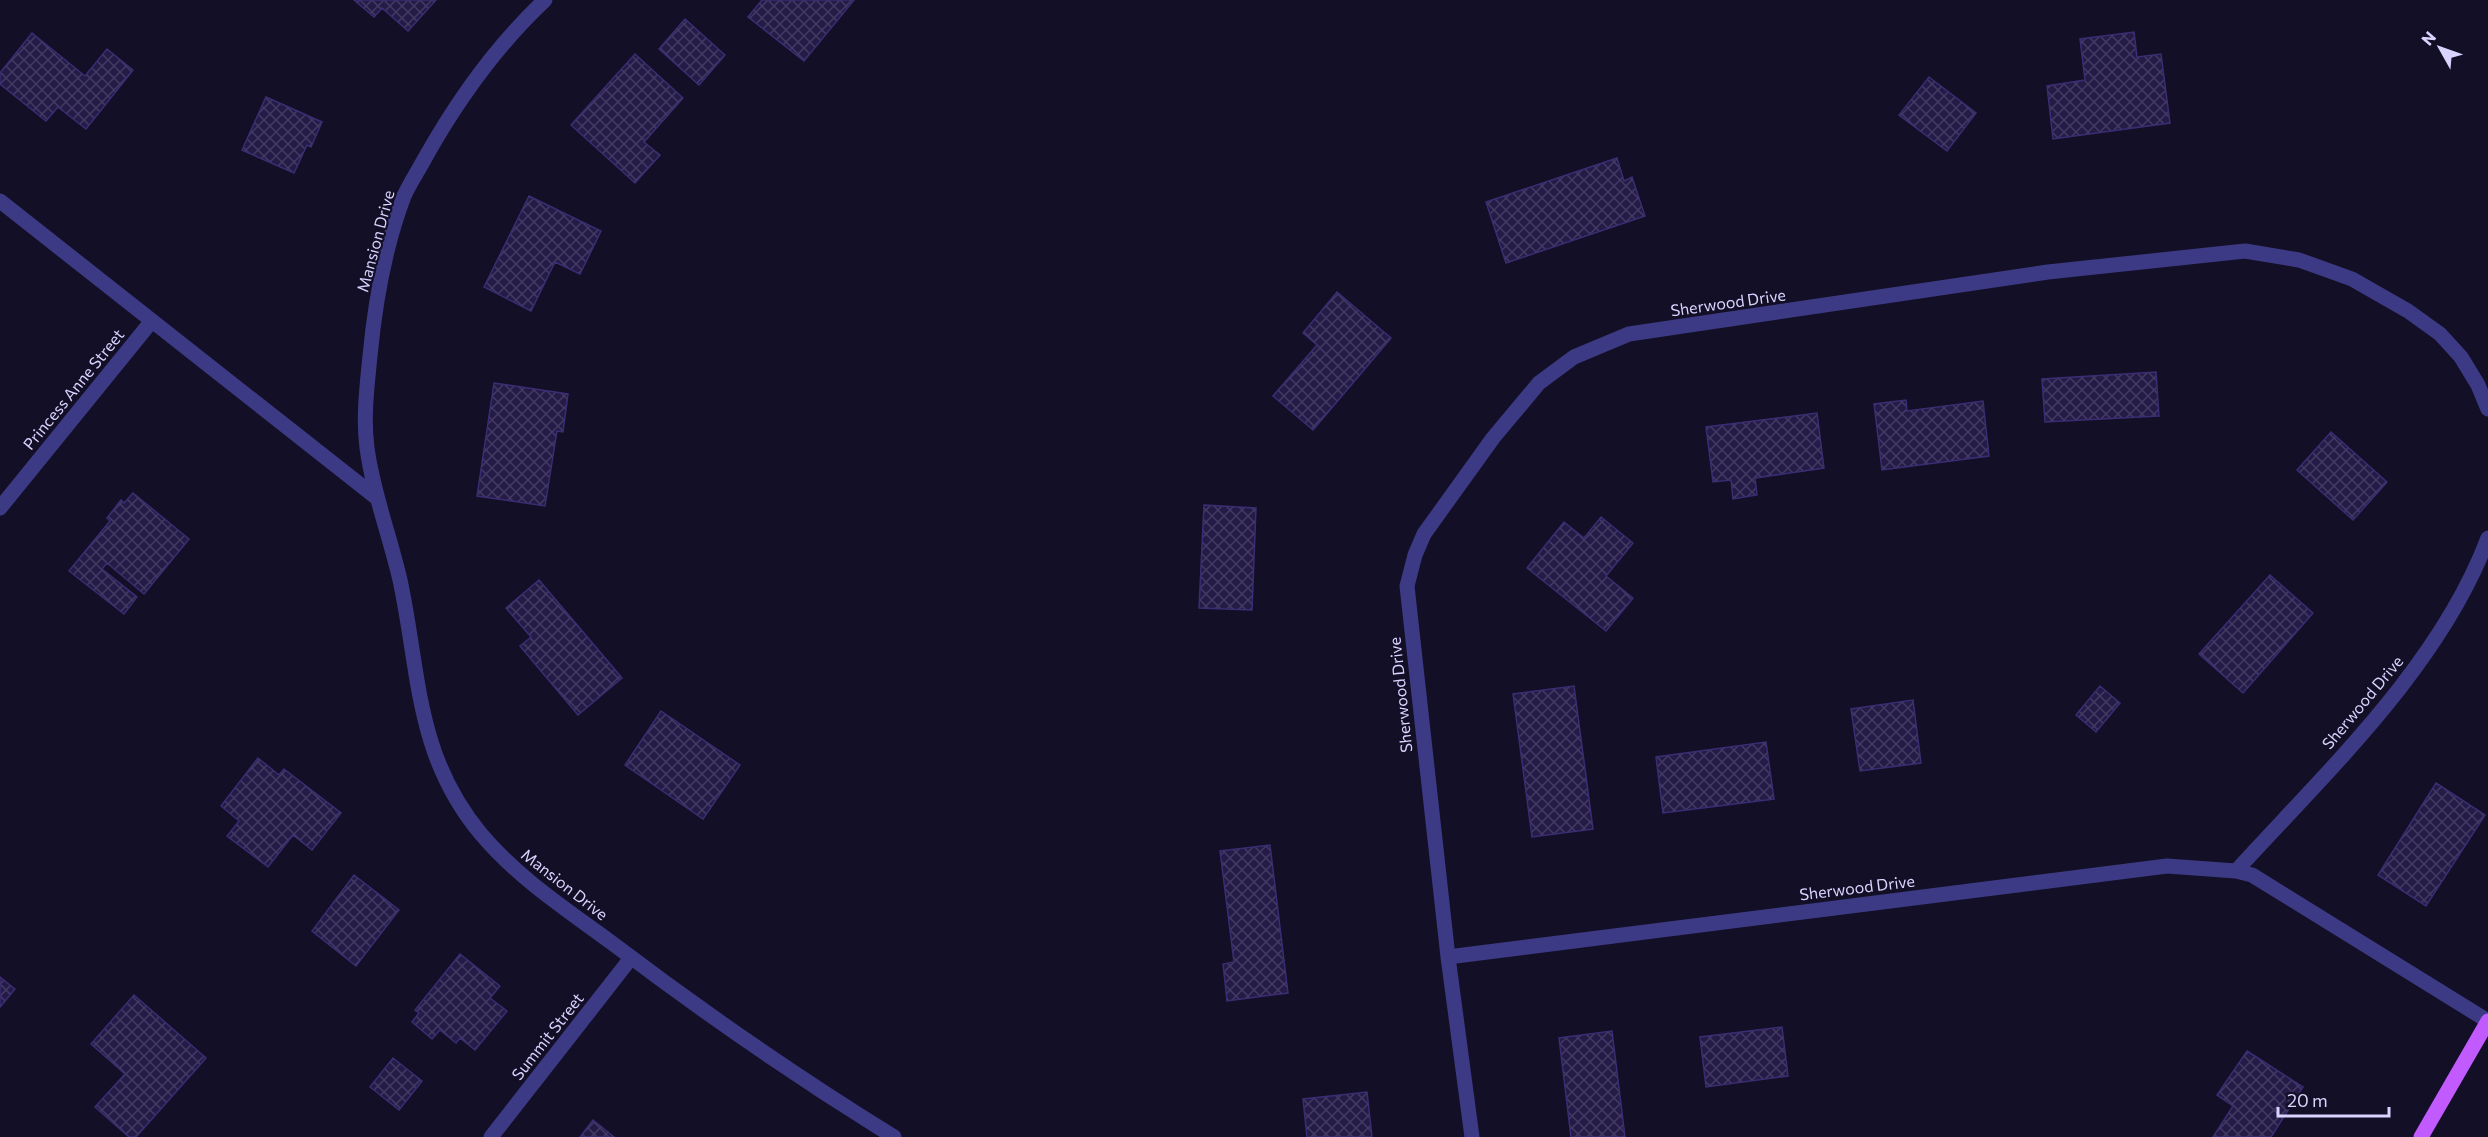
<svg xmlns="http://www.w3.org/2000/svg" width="2488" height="1137" viewBox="0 0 2488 1137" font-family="Commissioner,sans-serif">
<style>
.building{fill:url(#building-cross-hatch);stroke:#3b2d73;stroke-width:1.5}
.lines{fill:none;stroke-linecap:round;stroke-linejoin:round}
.minor{stroke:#3d3a85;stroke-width:15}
.major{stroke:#c25bff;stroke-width:15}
.labels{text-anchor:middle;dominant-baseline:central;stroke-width:4.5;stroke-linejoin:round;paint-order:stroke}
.street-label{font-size:16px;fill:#d9d4ff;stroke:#130f26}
</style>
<defs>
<pattern id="building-cross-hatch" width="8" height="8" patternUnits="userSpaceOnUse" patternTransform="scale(1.5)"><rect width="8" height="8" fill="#241b47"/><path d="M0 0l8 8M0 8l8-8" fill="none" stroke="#433b63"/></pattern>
</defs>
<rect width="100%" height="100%" fill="#130f26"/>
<path class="building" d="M354,0H436L408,31L382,8L374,17Z
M762,0H854L804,61L748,17Z
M685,19L725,55L699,85L659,49Z
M2134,32L2137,57L2161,54L2170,123L2053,139L2047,86L2085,80L2080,39Z
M32,33L85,76L107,49L133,70L86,129L58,107L46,121L0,84V73Z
M635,54L683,98L644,142L660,155L635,183L571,125Z
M1929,77L1976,113L1947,151L1899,115Z
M266,97L322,122L311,147L307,145L294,173L242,150Z
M1617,158L1624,181L1632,177L1645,216L1506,263L1486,202Z
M529,196L601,231L580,274L555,262L531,311L484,287Z
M1337,292L1391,338L1313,430L1273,396L1317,345L1303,333Z
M2156,372L2159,416L2045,422L2042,379Z
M494,383L568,394L563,432L557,431L545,506L477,496Z
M1906,400L1907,411L1983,401L1989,456L1882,470L1874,404Z
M1817,413L1824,468L1755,478L1757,495L1733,499L1731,480L1713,482L1706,427Z
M2331,432L2387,482L2353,520L2297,470Z
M133,493L189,539L144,594L107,563L102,569L137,597L124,614L69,571L110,521L107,518L121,500L124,503Z
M1204,505L1256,508L1252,610L1199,608Z
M1601,517L1633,543L1606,576L1633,598L1606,631L1527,568L1564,522L1584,538Z
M2270,575L2313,613L2243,693L2199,654Z
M539,580L622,678L578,715L520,646L531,637L506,608Z
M1574,686L1593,829L1532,837L1513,694Z
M2100,686L2120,703L2096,732L2076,715Z
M1913,700L1921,763L1860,771L1851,709Z
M661,711L740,765L703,819L625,765Z
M1766,742L1774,799L1663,813L1656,757Z
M258,758L279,775L284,769L341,813L312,850L293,835L268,867L227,836L239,821L221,806Z
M2436,783L2485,815L2426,906L2378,875Z
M1270,845L1288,993L1227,1001L1223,964L1234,962L1220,851Z
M354,875L399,910L356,966L312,931Z
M460,954L500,986L490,998L507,1011L475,1050L460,1038L456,1043L440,1030L432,1039L412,1022L419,1013L415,1010Z
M0,977L15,989L0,1007Z
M134,995L206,1058L136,1137H129L95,1107L125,1074L91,1044Z
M1782,1027L1788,1076L1706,1087L1700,1037Z
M1612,1031L1625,1137H1571L1559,1038Z
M2247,1051L2303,1087L2271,1137H2213L2233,1106L2217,1095Z
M393,1058L422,1081L399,1110L370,1087Z
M1367,1092L1372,1137H1307L1303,1099Z
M593,1120L614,1137H580Z"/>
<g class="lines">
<path class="minor" d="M545,0C497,45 457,101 425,158C418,171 410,183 404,196C385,246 375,303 370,356C367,386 363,418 367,448C373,493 390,536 400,580C420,673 415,755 481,834C518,878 566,909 612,943C703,1012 797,1077 894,1137
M0,201L377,498
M0,508L151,322
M2236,871C2327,771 2440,666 2488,538
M1448,957L2167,866L2236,871L2252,875L2488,1021
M491,1137L631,958
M1472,1137L1448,957L1407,586L1415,555L1424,534L1493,438L1539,383L1574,357L1629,334L2048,272L2245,251L2299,260L2352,279L2408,311L2440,334L2461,357L2478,385L2488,409"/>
<path class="major" d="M2421,1137L2488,1021"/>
</g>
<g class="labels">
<g class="street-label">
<text transform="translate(375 241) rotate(-75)">Mansion Drive</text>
<text transform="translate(1728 302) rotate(-8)">Sherwood Drive</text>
<text transform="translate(73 389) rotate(-51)">Princess Anne Street</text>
<text transform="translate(1400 695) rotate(-96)">Sherwood Drive</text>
<text transform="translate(2362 702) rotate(-50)">Sherwood Drive</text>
<text transform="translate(565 884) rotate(38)">Mansion Drive</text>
<text transform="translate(1857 887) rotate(-7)">Sherwood Drive</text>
<text transform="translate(547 1036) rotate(-52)">Summit Street</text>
</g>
</g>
<g transform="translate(2440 48) rotate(310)" stroke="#130f26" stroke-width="4.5" paint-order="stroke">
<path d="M0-4.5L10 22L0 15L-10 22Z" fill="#d9d4ff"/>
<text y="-9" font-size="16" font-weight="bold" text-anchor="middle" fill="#d9d4ff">N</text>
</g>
<path d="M2278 1107v9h111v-9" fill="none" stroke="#d9d4ff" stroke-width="3"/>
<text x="2287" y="1107" font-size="18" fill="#d9d4ff" stroke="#130f26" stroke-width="4.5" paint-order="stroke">20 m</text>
</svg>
